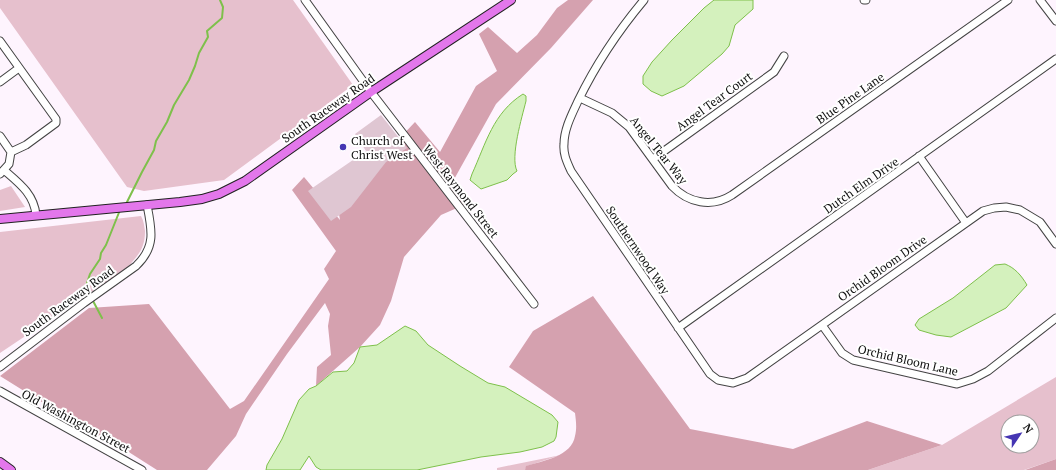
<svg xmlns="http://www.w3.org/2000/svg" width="1056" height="470" viewBox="0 0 1056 470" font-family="'PT Serif',serif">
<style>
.green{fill:#e6c0cd;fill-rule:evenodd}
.forest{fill:#d5a1af}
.cemetery{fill:#dfc6d2}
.water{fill:#d4f1bd;stroke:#7ec04b}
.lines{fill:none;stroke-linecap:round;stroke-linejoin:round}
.stream{stroke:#7ec04b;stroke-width:2}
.minor-casing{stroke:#434343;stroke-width:9}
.major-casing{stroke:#212121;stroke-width:10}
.minor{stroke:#fff;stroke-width:7}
.major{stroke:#e377eb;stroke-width:8}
.poi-dot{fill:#4535b3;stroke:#fff;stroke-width:1.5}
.labels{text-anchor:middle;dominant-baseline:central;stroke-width:4;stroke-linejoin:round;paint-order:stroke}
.street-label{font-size:12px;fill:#101010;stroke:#fff}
.poi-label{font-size:12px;fill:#101010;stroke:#fff;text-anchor:start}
</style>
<rect width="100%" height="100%" fill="#fef4fe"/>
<path class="green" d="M0,0H293L353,85L224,180L144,191L127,187L0,8Z
M11,186L25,207L0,211V190Z
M141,216C144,221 144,226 145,231C145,249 138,255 127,268L0,353V232Z
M1056,377V459L1024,470H868L942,445ZM1008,422H1032V446H1008Z
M561,455L527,466L525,470H497V468Z"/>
<path class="forest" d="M568,0H593L551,48L496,104L452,183L466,204L441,215L404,257L391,301L380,325L360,347L316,386L317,367L331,355L328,326L330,314L325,303L287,354L246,414L236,436L207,470H157L124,449L77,424L0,376L89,308L149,304L230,409L244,401L329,279L324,269L336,251L292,190L304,177L340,220L336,197L380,159L415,122L440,152L476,86L497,71L479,34L488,27L517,53L537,35L557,8Z
M593,296L690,429L793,449L867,421L942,445L868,470H525L526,466C543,461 572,456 575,436C577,428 576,421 575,413L509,367L533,331Z
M1056,459V470H1025Z"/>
<path class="cemetery" d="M381,115L407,148L386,162L351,207L331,221L308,191L366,151L355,134Z"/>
<path class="water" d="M714,0H753V9L735,25L729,46L722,54L684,86L662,96L651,91L643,84V76L652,62L672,40L704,8Z
M523,94L526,96V101C522,117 510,157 517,171L513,174L507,180L481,189L470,180L472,174C486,143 493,113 523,94Z
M1005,264C1015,268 1021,275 1027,285L1006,308L951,337L936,335L919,330L915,325L919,319L953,298L995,265Z
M405,326L416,331L428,345L460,366L488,383L505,387L552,415L558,422L556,437L554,441L542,447L520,452L481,457L417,470H321L316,467L309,456L300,470H266L267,465L282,439L299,400L309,389L316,386L333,372L347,371L354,363L360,347L377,345Z"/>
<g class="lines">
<path class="stream" d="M127,202L142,172L154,150L156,141L167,122L174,105L189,80L195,66L199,53L208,37L207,31L222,18L223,7L220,0
M90,296L89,294L87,283L90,274L100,259L101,253L106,245L120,210
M92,299L102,318"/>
<g class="minor-casing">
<path id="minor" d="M305,0L371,92L534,304
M644,0C618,31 596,64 578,101C572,114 564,129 564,144C563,154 567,162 571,171L710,374L718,380L733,383L747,378L983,211L994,208L1006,207L1020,210L1040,222L1056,244
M864,0H866
M1040,0L1056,21
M0,41L56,119V123L26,145L11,152
M0,82L19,68
M580,98L612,113L629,127L672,186C688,203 712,208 732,195L1008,0
M0,136L11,152L9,164L0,174
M919,156L966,223
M653,159L774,72L784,56
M4,170C19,183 34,194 36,215
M822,325L842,353L853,360L957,384L973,379L988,371L1056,318
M678,328L1056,59
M0,367L84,303L136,266C156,247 152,230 147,205
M0,391L142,470"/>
</g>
<g class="major-casing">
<path id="major" d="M0,219L180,202L202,199L219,194L245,181L371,92L511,0
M0,462L11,470"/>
</g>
<use href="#minor" class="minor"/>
<use href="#major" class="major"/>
</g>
<circle class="poi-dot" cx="343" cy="147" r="4"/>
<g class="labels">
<g class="street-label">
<text transform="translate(850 98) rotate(-35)">Blue Pine Lane</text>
<text transform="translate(714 101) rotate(-36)">Angel Tear Court</text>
<text transform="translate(328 108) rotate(-35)">South Raceway Road</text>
<text transform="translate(659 150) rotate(51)">Angel Tear Way</text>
<text transform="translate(861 185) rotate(-35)">Dutch Elm Drive</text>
<text transform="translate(461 191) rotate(52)">West Raymond Street</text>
<text transform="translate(638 250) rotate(56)">Southernwood Way</text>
<text transform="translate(882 268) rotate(-35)">Orchid Bloom Drive</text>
<text transform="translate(68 301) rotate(-36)">South Raceway Road</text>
<text transform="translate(908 360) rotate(13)">Orchid Bloom Lane</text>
<text transform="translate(76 421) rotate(28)">Old Washington Street</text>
</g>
<g class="poi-label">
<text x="351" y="140">Church of<tspan x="351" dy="14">Christ West</tspan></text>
</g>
</g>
<g transform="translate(1020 434) rotate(55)"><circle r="19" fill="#ffffff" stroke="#9f9f9f"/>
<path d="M0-3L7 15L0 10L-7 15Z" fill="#4535b3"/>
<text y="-6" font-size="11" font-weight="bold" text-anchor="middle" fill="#101010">N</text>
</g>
</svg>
